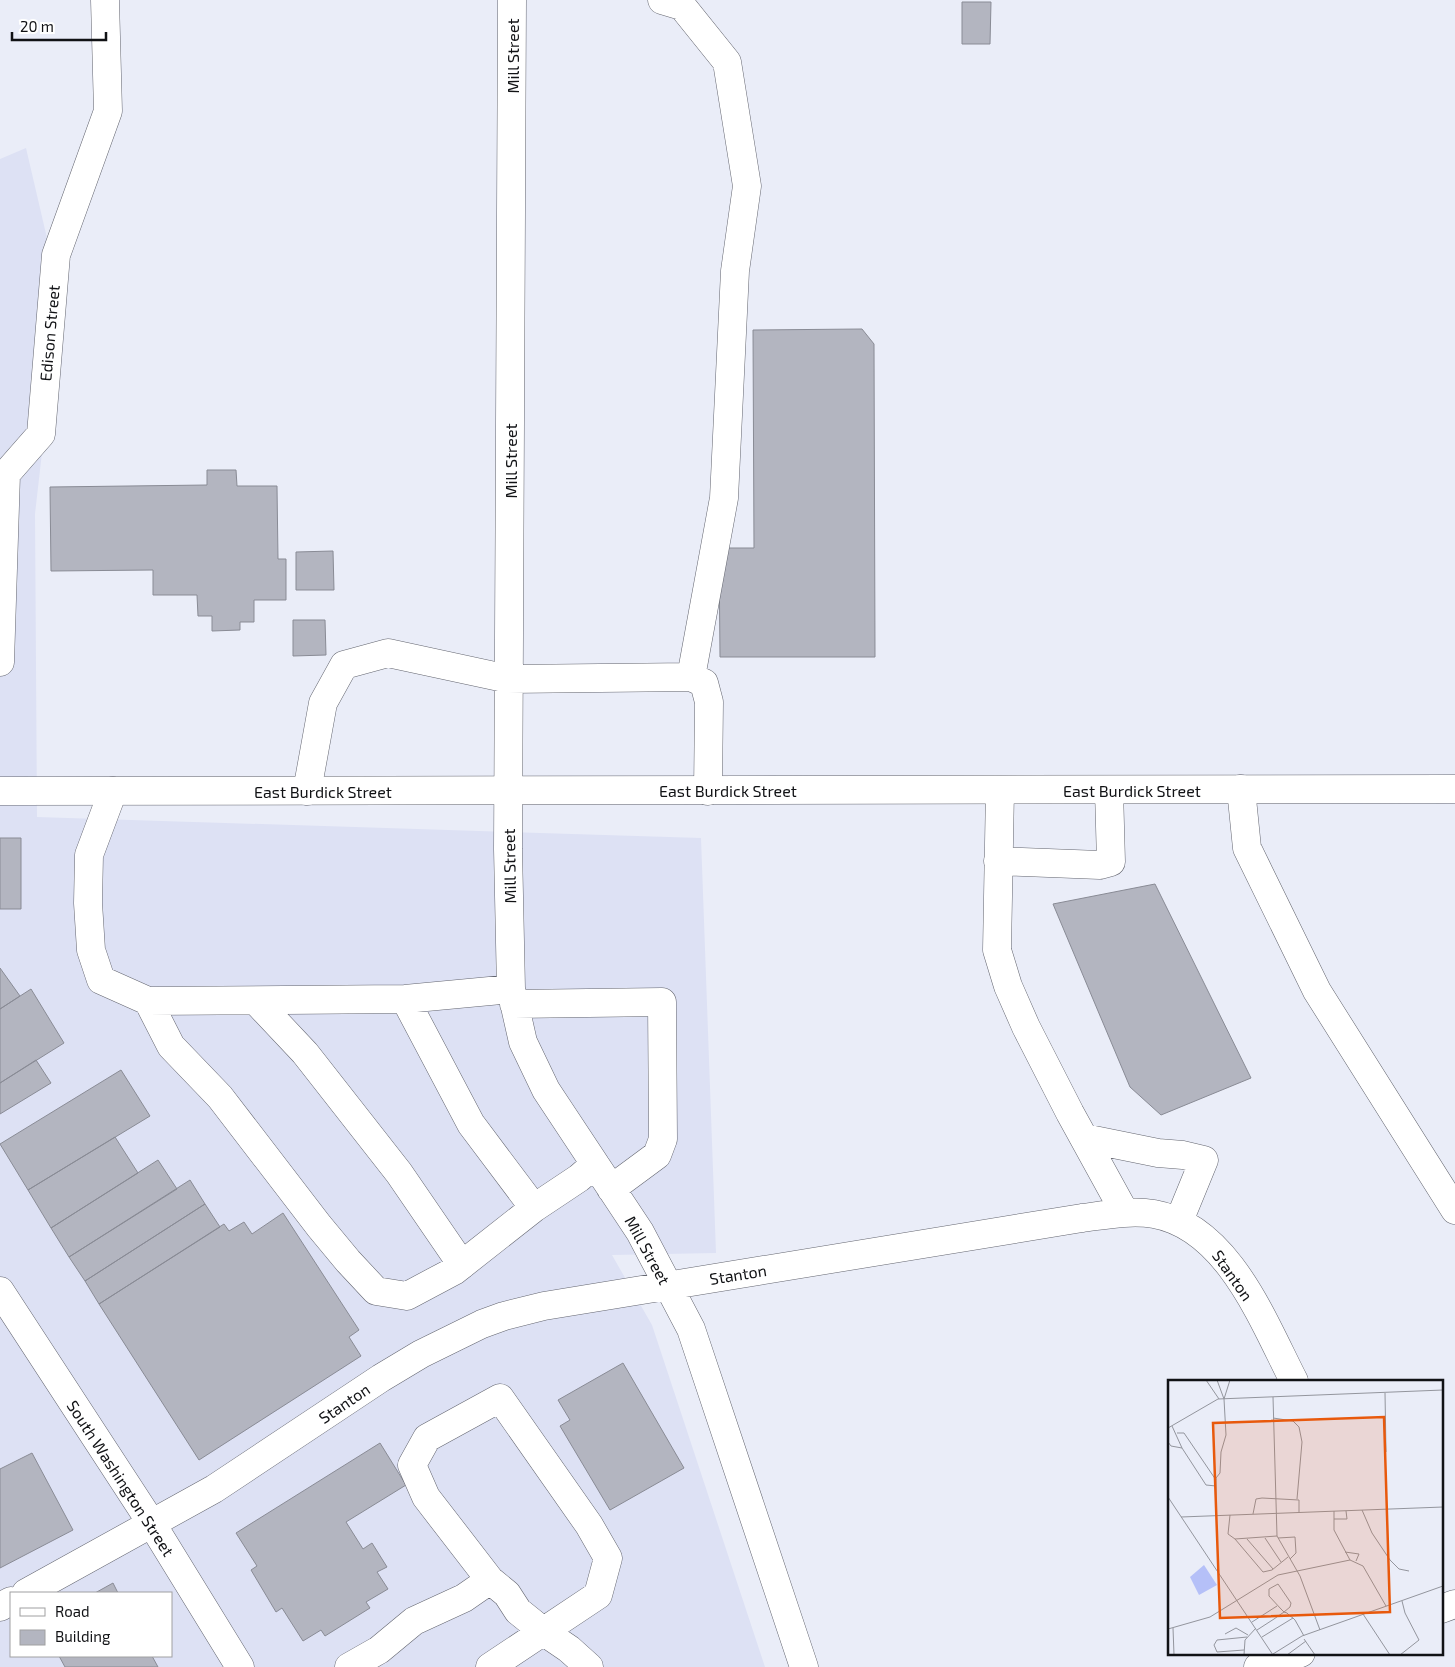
<svg xmlns="http://www.w3.org/2000/svg" width="1455" height="1667" viewBox="0 0 1455 1667" font-family="'Exo 2',sans-serif">
<style>
.built{fill:#dde1f4;fill-rule:evenodd}
.building{fill:#b3b5c0;stroke:#898b95}
.lines{fill:none;stroke-linecap:round;stroke-linejoin:round}
.minor-casing{stroke:#63656f;stroke-width:29}
.major-casing{stroke:#63656f;stroke-width:29}
.minor{stroke:#fff;stroke-width:28}
.major{stroke:#fff;stroke-width:28}
.labels{text-anchor:middle;dominant-baseline:central;stroke-width:4;stroke-linejoin:round;paint-order:stroke}
.street-label{font-size:16px;fill:#111215;stroke:#fff}
.inset-road{fill:none;stroke:#93959d;stroke-width:1}
.view{fill:#e8590c;fill-opacity:0.15;stroke:#e8590c;stroke-width:2.5}
.inset-edge{fill:none;stroke:#111215;stroke-width:2.5}
</style>
<rect width="100%" height="100%" fill="#eaedf8"/>
<path class="built" d="M26,148L60,294L35,514L37,817L701,838L716,1253L612,1255L652,1325L765,1667H0V159ZM11,1593H171V1656H11Z"/>
<path class="building" d="M962,2H991L990,44H962Z
M862,329L874,344L875,657H720L719,548H754L753,330Z
M207,470H236L237,486H277L278,559H286V600H254V622H240V630L212,631V616H198L197,595H153V570L51,571L50,487L207,485Z
M333,551L334,590H296V552Z
M293,620H325L326,655L293,656Z
M0,838H21V909H0Z
M1155,884L1251,1078L1161,1115L1130,1087L1053,904Z
M0,968L20,996L0,1009Z
M31,989L64,1043L0,1083V1009Z
M36,1060L51,1083L0,1114V1083Z
M121,1070L150,1116L28,1190L0,1144Z
M115,1137L138,1173L51,1228L28,1190Z
M158,1160L177,1189L69,1257L51,1228Z
M190,1180L205,1204L85,1281L69,1257Z
M205,1204L220,1227L99,1304L85,1281Z
M283,1213L359,1330L349,1337L361,1356L199,1460L99,1304L224,1224L229,1231L244,1222L252,1234Z
M623,1363L684,1468L610,1510L560,1426L570,1420L558,1400Z
M380,1443L406,1485L346,1522L363,1549L372,1543L387,1567L377,1572L388,1589L366,1602L370,1608L325,1636L321,1630L303,1641L282,1608L276,1612L251,1570L257,1566L236,1533Z
M32,1453L73,1530L0,1568V1469Z
M113,1583L118,1593H95Z
M59,1656H152L158,1667H65Z"/>
<g class="lines">
<g class="minor-casing">
<path id="minor" d="M512,0L508,849L511,989L523,1042L546,1090L640,1232L691,1329L804,1667
M662,0L682,6L727,62L747,186L735,271L724,498L691,677
M0,662L6,474L41,434L56,255L108,111L105,0
M1241,789L1247,848L1317,991L1455,1210
M1000,790L997,950L1008,986L1026,1027L1070,1113L1125,1213
M113,791L89,855L88,903L91,950L101,980L148,1001
M307,791L323,703L344,665L388,653L509,679L691,677L704,683L709,702L708,791
M998,861L1100,865L1111,862L1109,790
M511,989L405,999L148,1001L171,1046L220,1097L319,1226L348,1261L376,1291L407,1296L454,1271L534,1208L579,1178L595,1164
M405,999L471,1124L534,1208
M256,1001L305,1053L399,1173L462,1265
M514,1004L662,1002L663,1139L657,1155L611,1189
M1084,1138L1158,1153L1183,1155L1204,1160L1179,1221
M26,1593L214,1489L381,1378L421,1354L482,1324L504,1316L544,1306L1082,1218C1105,1215 1131,1210 1154,1214C1228,1227 1263,1321 1294,1381
M0,1607L11,1601
M1441,1609L1455,1604
M349,1667L379,1650L414,1621L464,1598L490,1580
M490,1667L598,1595L608,1558L589,1525L500,1398L427,1438L412,1465L426,1497L490,1580L507,1594L518,1611L544,1632L569,1649L589,1667
M1258,1667L1301,1653"/>
</g>
<g class="major-casing">
<path id="major" d="M0,791L1455,789
M0,1291L152,1524L240,1667"/>
</g>
<use href="#minor" class="minor"/>
<use href="#major" class="major"/>
</g>
<g class="labels">
<g class="street-label">
<text transform="translate(512 56) rotate(-90)">Mill Street</text>
<text transform="translate(49 333) rotate(-85)">Edison Street</text>
<text transform="translate(510 461) rotate(-90)">Mill Street</text>
<text x="728" y="790">East Burdick Street</text>
<text x="1132" y="790">East Burdick Street</text>
<text x="323" y="791">East Burdick Street</text>
<text transform="translate(509 866) rotate(-91)">Mill Street</text>
<text transform="translate(648 1250) rotate(61)">Mill Street</text>
<text transform="translate(738 1274) rotate(-9)">Stanton</text>
<text transform="translate(1233 1275) rotate(55)">Stanton</text>
<text transform="translate(344 1403) rotate(-34)">Stanton</text>
<text transform="translate(121 1478) rotate(57)">South Washington Street</text>
</g>
</g>
<g transform="translate(1168 1380)">
<rect width="275" height="275" fill="#eaedf8"/>
<path d="M36,185L49,205L31,215L22,197Z" fill="#b5c0f8"/>
<path class="inset-road" d="M38,0L51,19M217,13L218,72M105,17L109,156L132,196L152,250M56,19L62,0M105,38L125,41L131,47L134,62L129,119M4,46L14,68M0,48L50,19L275,10M9,53H16L48,100M0,62L3,66L14,68L38,105L48,106M0,117L105,275M194,130L204,153L222,180L231,189L241,191M166,131V150L182,180M85,134L88,119L94,118L131,120V132M48,135V98L52,93L53,72L58,55L56,19L49,0M62,135L60,154L67,159M13,137L275,127M166,139H179L178,131M109,156L67,159L95,192L104,190L120,177M97,158L113,182M110,158L127,157L128,173L122,179M79,159L105,189M177,172L191,174L188,181M195,234L222,275M84,242L109,226M5,248L6,275M0,249L42,237L110,195L182,180L195,186L218,226M89,250L106,239L116,232L122,227L123,223L110,204L101,209V216L113,229L116,232L119,233L122,236L125,238L127,240L136,256M57,254L68,248L80,255M94,257L125,238M136,259L147,275M76,270L49,272L46,265L49,260L79,257M105,274L134,256L275,206M76,275L77,260L88,248M119,275L138,261M232,275L251,260L237,233L234,221"/>
<path class="view" d="M216,37L222,232L52,238L45,43Z"/>
<rect width="275" height="275" class="inset-edge"/>
</g>
<rect x="10" y="1592" width="162" height="65" fill="#ffffff" stroke="#a0a0a1"/>
<rect x="20" y="1608" width="25" height="8" fill="#ffffff" stroke="#a0a0a1"/>
<text x="55" y="1617" font-size="15" fill="#111215">Road</text>
<rect x="20" y="1630" width="25" height="15" fill="#b3b5c0" stroke="#a0a0a1"/>
<text x="55" y="1642" font-size="15" fill="#111215">Building</text>
<path d="M12 32v8h94v-8" fill="none" stroke="#111215" stroke-width="2.5"/>
<text x="20" y="32" font-size="15" fill="#111215" stroke="#ffffff" stroke-width="4" paint-order="stroke">20 m</text>
</svg>
